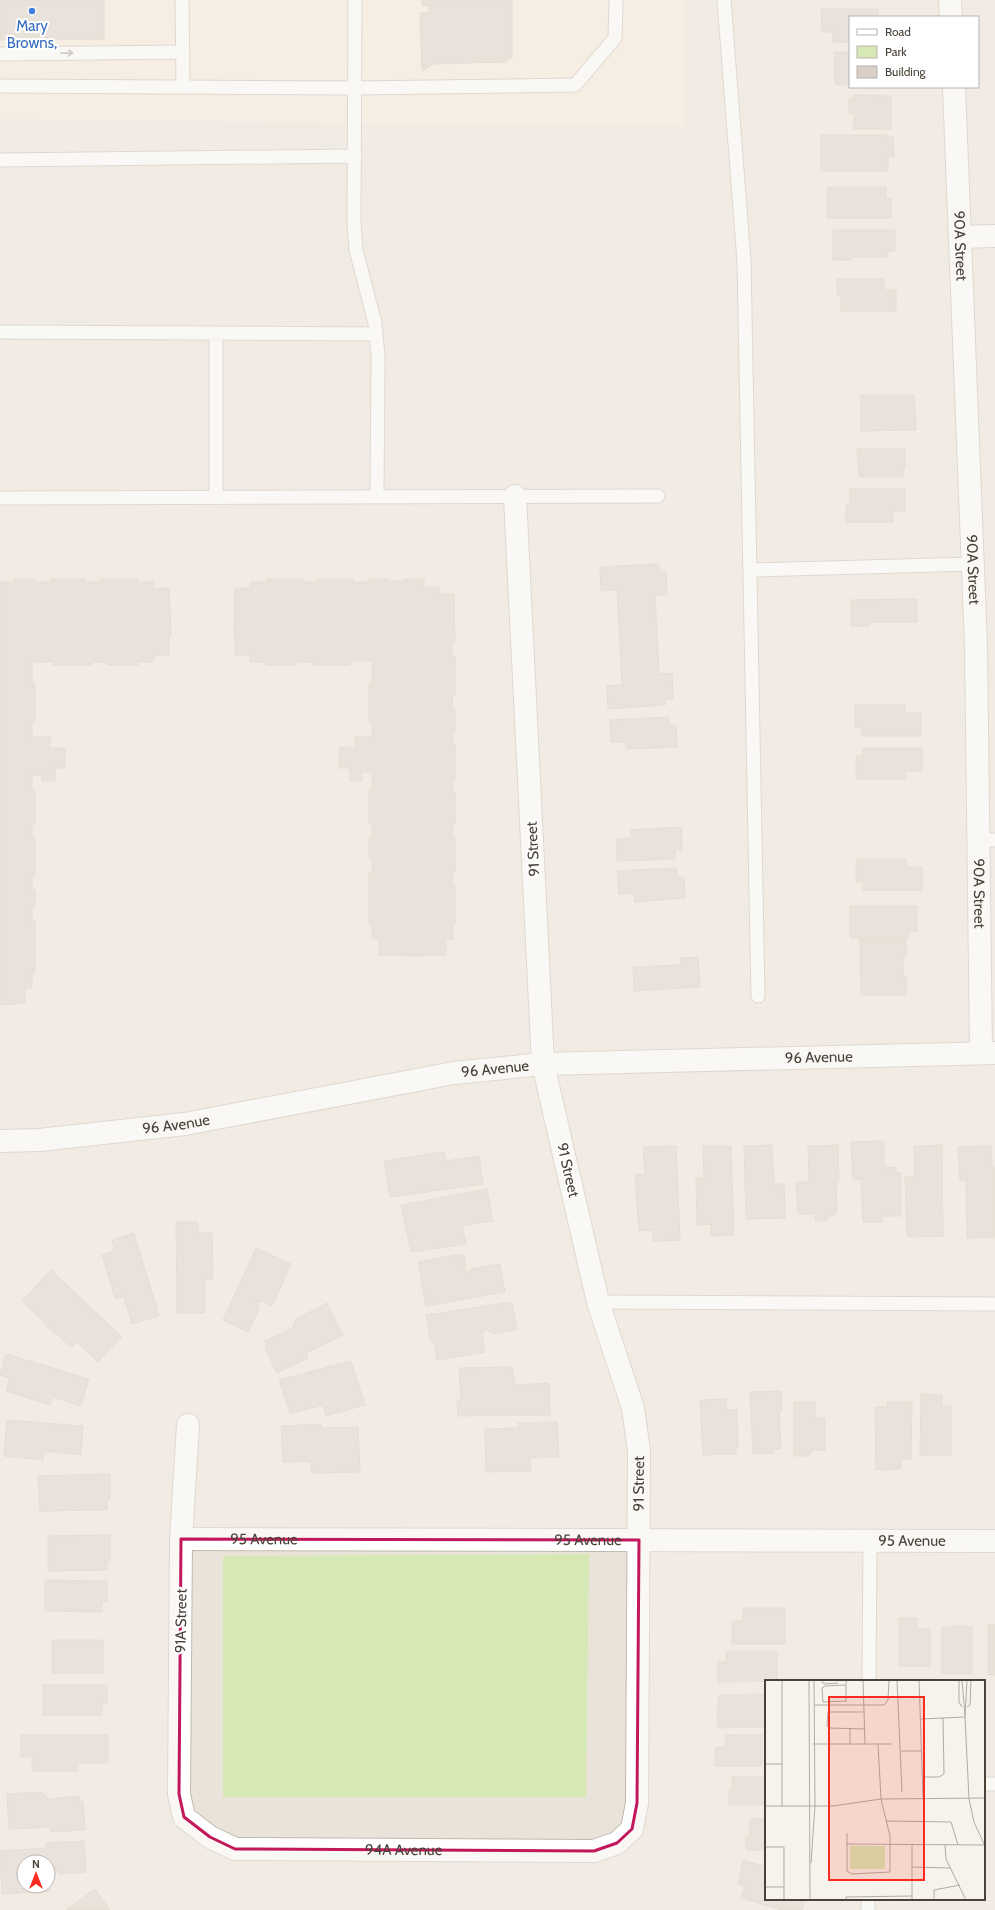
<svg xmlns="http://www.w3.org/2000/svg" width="995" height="1910" viewBox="0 0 995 1910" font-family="Cabin,sans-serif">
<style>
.residential{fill:#eae3da;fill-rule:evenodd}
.commercial{fill:#f6e7d8}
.green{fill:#d6e9b5}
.building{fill:#dacfc4;stroke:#d2c4b4;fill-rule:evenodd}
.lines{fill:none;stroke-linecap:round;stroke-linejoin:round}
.service-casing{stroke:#c1b9ae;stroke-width:15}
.minor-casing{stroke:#c1b9ae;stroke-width:24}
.tertiary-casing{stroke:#c1b9ae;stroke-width:24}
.service{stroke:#fff;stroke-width:13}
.minor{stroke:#fff;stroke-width:22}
.tertiary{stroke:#fff;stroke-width:22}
.oneway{stroke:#9b9792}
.marked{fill:none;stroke:#c2185b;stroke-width:3;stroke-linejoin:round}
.shop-dot{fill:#3f7fe0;stroke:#fff;stroke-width:1.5}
.labels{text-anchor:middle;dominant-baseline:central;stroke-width:4;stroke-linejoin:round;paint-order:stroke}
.shop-label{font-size:15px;fill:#366cbe;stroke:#fff}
.street-label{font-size:15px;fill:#4a4239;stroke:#fff}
.inset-road{fill:none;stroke:#b1aca4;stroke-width:1}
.view{fill:#f92c1f;fill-opacity:0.15;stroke:#f92c1f;stroke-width:2}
.inset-edge{fill:none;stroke:#4a4239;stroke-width:2}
</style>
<rect width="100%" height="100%" fill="#f6f2ec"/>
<path class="residential" d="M683,0H995V1910H0V119L684,126ZM850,17H978V87H850ZM766,1681H984V1899H766ZM24,1862H48V1886H24Z"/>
<path class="commercial" d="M0,0H683L684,126L0,119Z"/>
<path class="green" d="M589,1554L586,1797H223V1556Z"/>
<path class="building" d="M0,0H104V39L0,40Z
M422,0H512V57L505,62L433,64L422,71L420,13L429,12V6H422Z
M821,9H878V17H850V42H832L833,32H822Z
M834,52H850V85H835Z
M854,95L891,96V129H854V113H849V99H854Z
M821,135H886V137H893L894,157H888V171H821Z
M827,187H886V198H891V218H827Z
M833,230H895V251H888V257H851V260H833Z
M837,279H884V290H896V311H841V298L837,294Z
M861,395H914L916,430L861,431Z
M857,449H905V469H903V477H859Z
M850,489H905V511H893V522H846V506L850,502Z
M659,564V572H666L667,595H655L659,674L672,673L673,698L665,699V705L608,709L607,686L622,685L617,590L601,591L600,567Z
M14,579H35V582H51V579H86V582H100V579H138V582H154V589L169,588L171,635H169V655H154V662H138V665H107V662H91V665H53V662H32V683H35V721H32V737H50V748H65V768H55V781H42V775H32V791H35V824H32V838H35V876H32V890H35V906H32V921H35V973H32V988H25V1003L0,1005V582H14Z
M266,579H303V582H317V579H353V582H369V579H389V581H405V579H424V587H439V594H454L455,642H452V656H455V695H452L453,710H455V730H453V744H455V778H453V792H455V824H453V838H455V872H453V886H455V924H453V939H446V955H425V956L379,955V939H372V924H369V873H372V857H369V838H372V824H369V791H372V772H362V781H350V768H339V747H355V737H372V721H369V683H372V661H350V665H313V662H297V665H266V662H250V655H235V635H234L235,588H250V582H266Z
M917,599V622H870V626H851V600Z
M855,705H905V713H921V736H862V727H855Z
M668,717L669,725H676L677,747L627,749L626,742H611L610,720Z
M863,748H922V771H906V779H856V756H863Z
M681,827L682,850H675V859L617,861L616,839L631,838V830Z
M856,859H906V867H922V890H863V882H856Z
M676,868L677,877H684L685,898L635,902L634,893L619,894L617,871Z
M850,906H917V931H908V938H850Z
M860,939H906V958H903V976H906V995H861Z
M698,957L700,987L634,991L633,967L681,965V958Z
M884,1141V1168L896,1167V1173H901V1216H882V1222H863L861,1179L853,1180L851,1142Z
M772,1145L774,1184H784L785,1218L746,1219L744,1146Z
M838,1145L839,1182H836L837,1212L833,1216H827V1221H815V1214H798L796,1182H809L808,1146Z
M942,1145L943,1236L907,1237L905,1177H915L914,1146Z
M676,1146L680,1240L653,1241V1230L639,1231L635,1175L645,1174L643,1147Z
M703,1146H731L734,1235L711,1236V1224L697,1225L696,1178H704Z
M991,1146L992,1168H995V1237L967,1238L966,1180H960L958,1147Z
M444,1152L446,1161L479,1156L483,1184L390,1197L384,1161Z
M487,1189L493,1221L462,1226L466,1244L411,1252L401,1205Z
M176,1222H198V1233H212L213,1279L205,1280V1313H177Z
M134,1233L159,1316L132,1324L124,1296L115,1298L102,1255L115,1250L112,1240Z
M256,1248L291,1264L272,1306L262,1301L256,1303L259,1309L248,1332L223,1320Z
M461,1254L464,1256L466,1266L463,1269L468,1272L471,1269L500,1264L505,1292L426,1306L418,1262Z
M51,1270L122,1337L98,1362L77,1342L71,1347L56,1333L55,1334L43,1323L44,1322L22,1301Z
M512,1302L517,1329L492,1334L486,1329L482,1334L485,1352L437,1360L434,1342H431L426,1315Z
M327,1303L343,1335L306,1353L308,1358L277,1373L265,1348L267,1346L265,1341L293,1328L296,1319Z
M6,1354L89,1379L81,1406L53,1397L50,1405L6,1391L10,1378L0,1375Z
M351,1361L365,1405L326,1416L323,1405L290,1414L279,1380Z
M512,1367L515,1385L549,1383L550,1415L458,1416L457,1400H461L459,1368Z
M781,1391L782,1410H779L781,1449H774V1453L753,1454L750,1392Z
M921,1394L942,1395V1406H951V1455H920Z
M726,1399L727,1410L737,1409L738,1448H736V1454L703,1455L700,1400Z
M794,1402H815V1418H825V1450H814L808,1456H794Z
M887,1402H912L911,1459H901V1469L876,1470L875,1407H888Z
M7,1420L83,1426L81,1455L44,1451L43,1460L4,1456Z
M557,1422L559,1457L530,1458L531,1471L486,1472L485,1429L518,1428V1423Z
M321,1424L322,1428L358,1427L360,1472L312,1473L311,1461L283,1462L281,1426Z
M110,1474V1499H107V1510L40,1511L38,1476Z
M110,1535V1561H107V1570L48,1571V1536Z
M45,1580L107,1581V1602H102V1612L45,1611Z
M743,1608H785V1644H732V1621H743Z
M899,1618H917V1629H930V1666H899Z
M988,1625H995V1675H988Z
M952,1626H970L972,1627V1674L942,1673V1627H951Z
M52,1640H103V1673H52Z
M727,1651H777V1681L718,1682V1662H726Z
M43,1685H107V1704H102V1715H43Z
M766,1694V1727L719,1728L717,1722L719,1695Z
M21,1735H108V1763H78V1771H32V1757H21Z
M726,1735H762V1766H715V1748L726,1747Z
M732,1777H766V1805H729V1791H732Z
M41,1792L49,1799L80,1796V1802H83L85,1830L50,1832V1827L9,1829L7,1794Z
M750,1818L766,1819V1850H746V1837H750Z
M84,1841L86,1872L59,1874L53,1868L49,1873L50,1891L2,1894L0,1851L47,1848L46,1843ZM24,1862H48V1886H24Z
M743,1860L766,1867V1899H805L802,1910H781L741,1898L745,1886L738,1884Z
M95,1889L110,1910H66Z"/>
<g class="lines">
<g class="service-casing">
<path id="service" d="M182,0L183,87
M355,0L354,223L356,250L375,323L378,356L377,497
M724,0L744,261L758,996
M0,54L183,52
M0,86L355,88L575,85L615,38L616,0
M0,160L355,156
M0,332L376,334
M216,497V333
M0,498L658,496
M750,570L973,564
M978,840H995
M598,1302L995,1304
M869,1681L870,1540
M984,1784H995
M868,1899V1910"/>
</g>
<g class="minor-casing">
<g id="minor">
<path d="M950,0L951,17"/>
<path id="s1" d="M954,87L976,646L981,1052"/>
<path d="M961,237L995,236"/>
<path id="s2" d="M188,1425L181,1539L179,1794L184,1817L210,1837L235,1849L594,1851L617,1843L632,1829L637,1803L639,1451L633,1408L598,1302L543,1064L515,496"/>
<path id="s3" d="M181,1539L995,1541"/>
</g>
</g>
<g class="tertiary-casing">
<g id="tertiary">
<path id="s4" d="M0,1141L39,1140L185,1124L454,1073L543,1064L995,1053"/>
</g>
</g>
<use href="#service" class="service"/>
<use href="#minor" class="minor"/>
<use href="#tertiary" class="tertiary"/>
</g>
<defs><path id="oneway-shaft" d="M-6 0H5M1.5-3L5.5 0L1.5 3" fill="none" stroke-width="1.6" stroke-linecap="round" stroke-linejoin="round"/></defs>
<use class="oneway" href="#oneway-shaft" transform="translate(67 53) rotate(-1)"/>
<path d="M0 0H995V1910H0ZM181,1539L639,1540L637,1803L632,1829L617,1843L594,1851L235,1849L210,1837L184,1817L179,1794Z" fill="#f6f2ec" fill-opacity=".55" fill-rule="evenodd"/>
<path class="marked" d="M181,1539L639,1540L637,1803L632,1829L617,1843L594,1851L235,1849L210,1837L184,1817L179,1794Z"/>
<circle class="shop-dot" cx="32" cy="11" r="4"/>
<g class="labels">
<g class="shop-label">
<text x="32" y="26">Mary<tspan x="32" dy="17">Browns,</tspan></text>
</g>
<g class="street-label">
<text stroke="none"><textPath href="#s1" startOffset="159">90A Street</textPath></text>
<text stroke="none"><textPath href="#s1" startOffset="483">90A Street</textPath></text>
<text transform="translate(533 849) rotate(-93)">91 Street</text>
<text stroke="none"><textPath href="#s1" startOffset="807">90A Street</textPath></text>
<text stroke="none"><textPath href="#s4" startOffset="825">96 Avenue</textPath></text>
<text stroke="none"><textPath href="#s4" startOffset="501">96 Avenue</textPath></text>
<text stroke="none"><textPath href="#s4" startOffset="177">96 Avenue</textPath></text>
<text transform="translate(568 1170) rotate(77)">91 Street</text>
<text stroke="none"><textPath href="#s2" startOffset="1203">91 Street</textPath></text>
<text stroke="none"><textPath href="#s3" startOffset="83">95 Avenue</textPath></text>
<text stroke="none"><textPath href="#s3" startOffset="407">95 Avenue</textPath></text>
<text stroke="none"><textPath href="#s3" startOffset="731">95 Avenue</textPath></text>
<text transform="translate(181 1621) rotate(-89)">91A Street</text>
<text stroke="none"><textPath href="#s2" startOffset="622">94A Avenue</textPath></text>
</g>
</g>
<g transform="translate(765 1680)">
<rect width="220" height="220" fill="#f6f2ec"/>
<path d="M85,166H120V189H85Z" fill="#d6e9b5"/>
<path class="inset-road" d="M44,0L45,220M81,0V22M98,0L100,64M132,0L137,112M154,0L158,117M194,0V22L197,27M197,0L200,36M202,0L200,37L204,119L209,142L220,166M57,1L59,4L73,3M81,5L60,6L57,8L58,22L81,21M50,25H119L123,20L124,0M202,27L205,25L206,0M98,32H63L62,46L64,48L100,49M156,39L200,37M48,64H127M85,64V48M136,71H157M0,84H17M158,97H174L179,94L178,38M0,126H68L116,119L220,118M17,127V0M121,141L186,142L193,165M82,153V191L87,194L125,192V156L116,119L113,64M81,164L220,165M180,165L181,179L201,220M0,167H19V220M46,183L50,126L49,0M147,187L185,188M0,207H19M81,220V217L147,216M147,220V164M169,220V210L195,205"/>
<path class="view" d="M64,17H159V200H64Z"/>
<rect width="220" height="220" class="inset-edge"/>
</g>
<rect x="849" y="16" width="130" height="72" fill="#ffffff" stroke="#b7b3b0"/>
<rect x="857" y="29" width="20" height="6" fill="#ffffff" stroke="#b7b3b0"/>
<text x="885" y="36" font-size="12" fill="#4a4239">Road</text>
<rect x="857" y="46" width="20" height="12" fill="#d6e9b5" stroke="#b7b3b0"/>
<text x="885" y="56" font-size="12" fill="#4a4239">Park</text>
<rect x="857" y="66" width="20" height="12" fill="#dacfc4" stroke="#b7b3b0"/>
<text x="885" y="76" font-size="12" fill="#4a4239">Building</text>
<g transform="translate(36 1874)"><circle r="19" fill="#ffffff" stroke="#b7b3b0"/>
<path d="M0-3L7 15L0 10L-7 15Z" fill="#f92c1f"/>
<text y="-6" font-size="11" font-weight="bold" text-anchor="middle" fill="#4a4239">N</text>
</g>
</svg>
